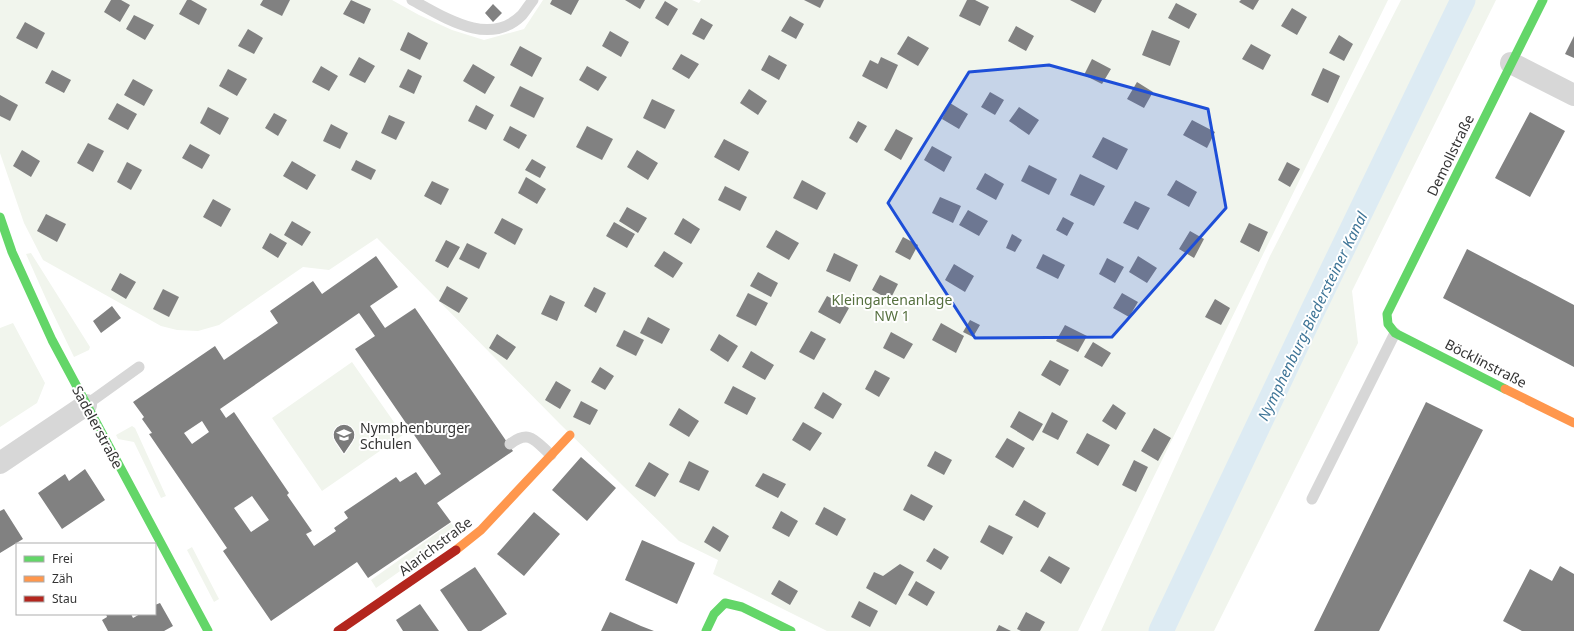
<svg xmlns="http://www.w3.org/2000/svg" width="1574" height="631" viewBox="0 0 1574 631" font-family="'Noto Sans',sans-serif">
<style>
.green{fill:#f1f5ed}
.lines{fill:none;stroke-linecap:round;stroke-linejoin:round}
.canal{stroke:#ddebf3;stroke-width:25}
.building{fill:#818181;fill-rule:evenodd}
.lane{stroke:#d7d7d7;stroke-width:11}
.street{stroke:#d7d7d7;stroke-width:22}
.fast{stroke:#63d668;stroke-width:9}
.slow{stroke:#ff974d;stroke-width:9}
.jam{stroke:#b3261e;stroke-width:9}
.marked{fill:#1d4ed8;fill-opacity:0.2;stroke:#1d4ed8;stroke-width:3;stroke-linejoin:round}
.labels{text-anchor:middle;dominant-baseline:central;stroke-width:4;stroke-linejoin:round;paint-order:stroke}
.street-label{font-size:14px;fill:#333;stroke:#fff}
.park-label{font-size:14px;fill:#56703f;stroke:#fff}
.poi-label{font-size:14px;fill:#333;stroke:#fff;text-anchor:start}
.water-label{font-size:15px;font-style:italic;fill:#3f7597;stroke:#fff}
</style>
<rect width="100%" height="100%" fill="#fff"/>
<path class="green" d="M0,0H392L419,15L452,30L484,40L524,29L543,0H692L699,3L701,0H1388L1078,631H827L713,574L718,560L679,541L560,424L377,238L329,270L303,267L219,325L198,331L177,330L161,326L43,260L24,223L0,153Z
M1401,0H1496L1352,291L1358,343L1214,631H1101L1270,256Z
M31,253L90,347L89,350L74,357L47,301L26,254Z
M13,323L45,383L37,403L0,427V328Z
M352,362L403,435L322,491L272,418Z
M132,426L135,428L166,496L161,498L134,442L118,439L116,435Z
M451,523L457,531L376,588L371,580Z
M192,547L219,599L214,602L187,550Z"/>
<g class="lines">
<path class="canal" d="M1161,631L1314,308L1463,0"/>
</g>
<path class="building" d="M111,0H121L130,5L120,22L104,12Z
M187,0H191L207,9L199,25L179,14Z
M263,0H290L282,16L260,5Z
M351,0L371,9L364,24L343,14Z
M552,0H579L571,15L550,4Z
M625,0H645L640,9Z
M804,0H824L820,8Z
M967,0H975L989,7L980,26L959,16Z
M1070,0H1102L1095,13Z
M1241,0H1259L1253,10L1239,2Z
M665,1L678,9L668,26L655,18Z
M1176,3L1197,14L1189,29L1168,18Z
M493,4L502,13L493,22L485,13Z
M1292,8L1307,17L1297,35L1281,26Z
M134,15L154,25L145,40L126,29Z
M790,16L804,24L796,39L781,31Z
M701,18L713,25L704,40L692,34Z
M25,22L45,33L37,49L16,38Z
M1016,26L1034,36L1026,51L1008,41Z
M248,29L263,38L254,54L238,46Z
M1152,30L1180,41L1170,66L1142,55Z
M610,31L629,42L621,57L602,46Z
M408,32L428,43L420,60L400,50Z
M1339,35L1353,44L1344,61L1329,53Z
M908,36L929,48L918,66L897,54Z
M1574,36V58L1565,54Z
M1251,44L1271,55L1263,70L1242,59Z
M520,46L542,58L532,77L510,65Z
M681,54L699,64L689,79L672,69Z
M769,55L787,65L779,80L761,70Z
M359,57L375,66L365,83L349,75Z
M881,57L898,65L887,89L862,76L870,60L878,64Z
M1092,59L1111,69L1102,84L1084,75Z
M473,64L495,77L485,94L463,81Z
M321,66L338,76L329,91L312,82Z
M587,66L607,77L598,91L579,80Z
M1323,68L1340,76L1328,103L1311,95Z
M228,69L247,79L237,96L219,86Z
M408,69L422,76L414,94L399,87Z
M52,70L71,80L64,93L45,83Z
M133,79L153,90L144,106L124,95Z
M1137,82L1153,92L1144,108L1127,99Z
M520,86L544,98L534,118L510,106Z
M749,89L767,101L758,115L740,103Z
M990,92L1004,100L995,115L981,107Z
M0,95L18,105L10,121L0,116Z
M652,99L675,110L665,129L643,118Z
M117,103L137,114L128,130L108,119Z
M950,103L968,114L959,129L942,119Z
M476,105L494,115L486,130L468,121Z
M208,107L229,118L220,135L200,123Z
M1019,107L1039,120L1029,135L1009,121Z
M1530,112L1565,131L1530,197L1495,178Z
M274,113L287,120L278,136L265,128Z
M389,115L405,122L396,140L381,133Z
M1192,120L1215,132L1207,148L1183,135Z
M858,121L867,126L857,143L849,138Z
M331,124L348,133L340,149L323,141Z
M510,126L527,135L519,149L503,140Z
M587,126L613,139L602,160L576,147Z
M896,129L913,138L901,160L884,150Z
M1103,137L1128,149L1117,170L1092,157Z
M724,139L749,152L739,171L714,157Z
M88,143L104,151L93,172L77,163Z
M190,144L210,155L202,169L182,158Z
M932,146L952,157L944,172L924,160Z
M22,150L40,161L31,177L13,166Z
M637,150L658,163L648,180L627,167Z
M532,159L546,167L540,178L525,170Z
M356,160L376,170L371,180L351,170Z
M292,161L316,175L307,190L283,176Z
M127,162L142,170L131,190L117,182Z
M1287,162L1300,169L1290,187L1278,180Z
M1029,165L1057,179L1049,195L1021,181Z
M985,173L1004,184L996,200L976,189Z
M1080,174L1105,186L1094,206L1070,195Z
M526,177L546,189L537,204L518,193Z
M802,180L826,193L817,210L793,198Z
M1176,180L1197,192L1189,207L1167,195Z
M432,181L449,189L441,205L424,196Z
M725,186L747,197L740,211L718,200Z
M940,197L961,206L953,223L932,213Z
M213,199L231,209L221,227L203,217Z
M1135,201L1150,208L1138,230L1123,223Z
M627,207L647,218L638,233L619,221Z
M968,210L988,221L979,236L959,225Z
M46,214L66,224L57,242L37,231Z
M1063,217L1074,223L1067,236L1056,230Z
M502,218L523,229L515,245L494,233Z
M683,218L700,229L691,244L674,234Z
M292,221L311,232L302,246L284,235Z
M614,222L635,234L627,248L606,236Z
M1249,223L1268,232L1259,252L1240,242Z
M776,230L799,243L789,260L766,247Z
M1190,231L1204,239L1194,258L1179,249Z
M270,233L287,243L278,258L262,248Z
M1012,234L1022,240L1015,252L1006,248Z
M903,237L918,245L910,260L895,252Z
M446,240L460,247L448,268L435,261Z
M467,243L487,253L479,269L459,259Z
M1467,249L1574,305V367L1443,298Z
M664,251L683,263L673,278L654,266Z
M834,253L858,265L850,282L826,271Z
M1043,254L1065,265L1058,279L1036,268Z
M376,256L398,287L370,306L385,328L415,308L513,451L437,503L451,522L368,578L357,562L271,621L223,551L227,548L149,434L152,433L142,419L144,417L133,402L215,346L224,360L278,323L270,311L313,281L322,294ZM359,313L375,336L355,349L441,474L425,485L416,472L400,482L396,477L344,512L348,518L334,528L336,531L314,546L306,534L312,531L287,495L289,493L234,412L226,418L220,409ZM202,421L209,432L192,444L184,433ZM252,496L269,520L251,532L234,508Z
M1138,256L1157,268L1147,283L1129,272Z
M1107,258L1124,267L1115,283L1099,274Z
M954,264L974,276L965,292L945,280Z
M758,272L778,283L771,297L750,286Z
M120,273L136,282L126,299L111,290Z
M880,275L898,284L890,300L872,290Z
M447,286L468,298L459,313L439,301Z
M594,287L606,293L596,313L584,306Z
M163,289L179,297L169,317L153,309Z
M748,293L768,303L756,326L736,316Z
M1122,293L1138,302L1129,317L1113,308Z
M550,295L565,302L557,321L541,314Z
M827,296L849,308L840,324L818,312Z
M1215,299L1230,308L1221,325L1205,317Z
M112,306L121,318L101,333L93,321Z
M648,317L670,329L662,344L640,333Z
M970,320L980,325L973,337L963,332Z
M941,323L964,336L956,353L932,340Z
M1065,325L1087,336L1078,352L1056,341Z
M624,330L644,340L636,356L616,346Z
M811,331L826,339L814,360L799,352Z
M891,332L913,344L904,359L883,348Z
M497,334L516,347L507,360L489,348Z
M719,334L738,346L728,362L710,350Z
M1093,342L1111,353L1102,367L1084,357Z
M751,351L774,365L765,380L742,367Z
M1050,360L1069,370L1060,386L1041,375Z
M600,367L614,376L605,390L591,382Z
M875,370L890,378L879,397L865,389Z
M556,381L571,390L560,409L545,400Z
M733,386L756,398L747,415L724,403Z
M823,392L842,404L833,419L814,408Z
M581,401L598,410L590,425L573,417Z
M1426,402L1483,430L1379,631H1314Z
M1113,404L1126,413L1116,430L1102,421Z
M679,408L699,421L689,437L669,425Z
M1019,411L1043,424L1033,441L1010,427Z
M1052,412L1068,421L1058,440L1042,432Z
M803,422L822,433L810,451L792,440Z
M1154,428L1171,438L1158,461L1141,451Z
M1087,433L1110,445L1098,466L1076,453Z
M1007,438L1025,448L1013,468L995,457Z
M935,451L952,460L944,475L927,466Z
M581,457L616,488L587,521L552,490Z
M1134,460L1148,467L1136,492L1122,485Z
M689,461L709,471L699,491L679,482Z
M649,462L669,474L655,497L635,486Z
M85,469L105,500L62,529L38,493L65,474L69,481Z
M763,473L786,484L778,498L755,486Z
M911,494L933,506L924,521L903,510Z
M1024,500L1046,513L1038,528L1015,515Z
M824,507L846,519L837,536L815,524Z
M4,509L23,539L0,553V511Z
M781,511L798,521L789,537L772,528Z
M534,512L560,534L524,576L497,554Z
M989,525L1013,537L1003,555L980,542Z
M713,526L729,536L720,552L704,542Z
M642,540L695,563L677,604L625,580Z
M934,548L949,557L941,570L926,561Z
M1049,556L1070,568L1061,584L1040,571Z
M900,564L914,572L896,605L866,588L874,572L883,576Z
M1560,566L1574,574V631H1522L1503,621L1530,569L1552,581Z
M475,567L507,614L481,631H468L440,590Z
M779,580L798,591L790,605L771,594Z
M916,581L935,592L927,606L908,595Z
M859,601L878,611L870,627L851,617Z
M160,603L173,626L164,631H108L102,620L107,617L106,614H131L133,618L140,614H155V605Z
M420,604L439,631H403L396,620Z
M610,612L641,626L654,631H601Z
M1026,612L1045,622L1040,631H1021L1017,629Z
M999,625L1011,631H996Z"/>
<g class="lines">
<path class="lane" d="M412,0C444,17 489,48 522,15C526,10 529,5 533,0
M86,405L139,367
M510,444C530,429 535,441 551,455
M1312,499L1395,333"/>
<path class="street" d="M1511,63L1574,95
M0,463L86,405"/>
<path class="fast" d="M0,217L12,252L52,340L208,631
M1505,389L1395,333L1388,324L1387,314L1543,0
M706,631L714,614L725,603L742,607L791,631"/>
<path class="slow" d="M1505,389L1574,423
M456,550L481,530L570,435"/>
<path class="jam" d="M338,631L456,550"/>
</g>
<path class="marked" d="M1049,65L1208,109L1226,208L1112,337L975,338L888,203L969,72Z"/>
<defs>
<g id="school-pin" transform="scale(1.15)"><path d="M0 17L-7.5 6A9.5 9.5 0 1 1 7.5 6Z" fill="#7a7a7a" stroke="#fff"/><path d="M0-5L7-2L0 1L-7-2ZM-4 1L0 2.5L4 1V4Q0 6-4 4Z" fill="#fff"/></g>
</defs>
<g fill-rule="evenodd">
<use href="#school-pin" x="344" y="435"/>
</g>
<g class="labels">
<g class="street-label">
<text transform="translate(1450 155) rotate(-64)">Demollstraße</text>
<text transform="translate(1486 363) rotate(27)">Böcklinstraße</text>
<text transform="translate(98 427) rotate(62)">Sadelerstraße</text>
<text transform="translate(435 546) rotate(-37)">Alarichstraße</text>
</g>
<g class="park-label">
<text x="892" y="299">Kleingartenanlage<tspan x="892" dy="16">NW 1</tspan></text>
</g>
<g class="poi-label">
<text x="360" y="427">Nymphenburger<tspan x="360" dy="16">Schulen</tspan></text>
</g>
<g class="water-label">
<text transform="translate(1312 316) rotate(-64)">Nymphenburg-Biedersteiner Kanal</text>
</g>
</g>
<rect x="16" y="543" width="140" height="72" fill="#ffffff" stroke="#adadad"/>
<rect x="24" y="556" width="20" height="6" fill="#63d668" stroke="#adadad"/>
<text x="52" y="563" font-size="12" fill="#333333">Frei</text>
<rect x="24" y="576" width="20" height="6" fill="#ff974d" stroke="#adadad"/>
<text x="52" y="583" font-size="12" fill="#333333">Zäh</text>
<rect x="24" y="596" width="20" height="6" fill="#b3261e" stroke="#adadad"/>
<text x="52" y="603" font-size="12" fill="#333333">Stau</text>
</svg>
